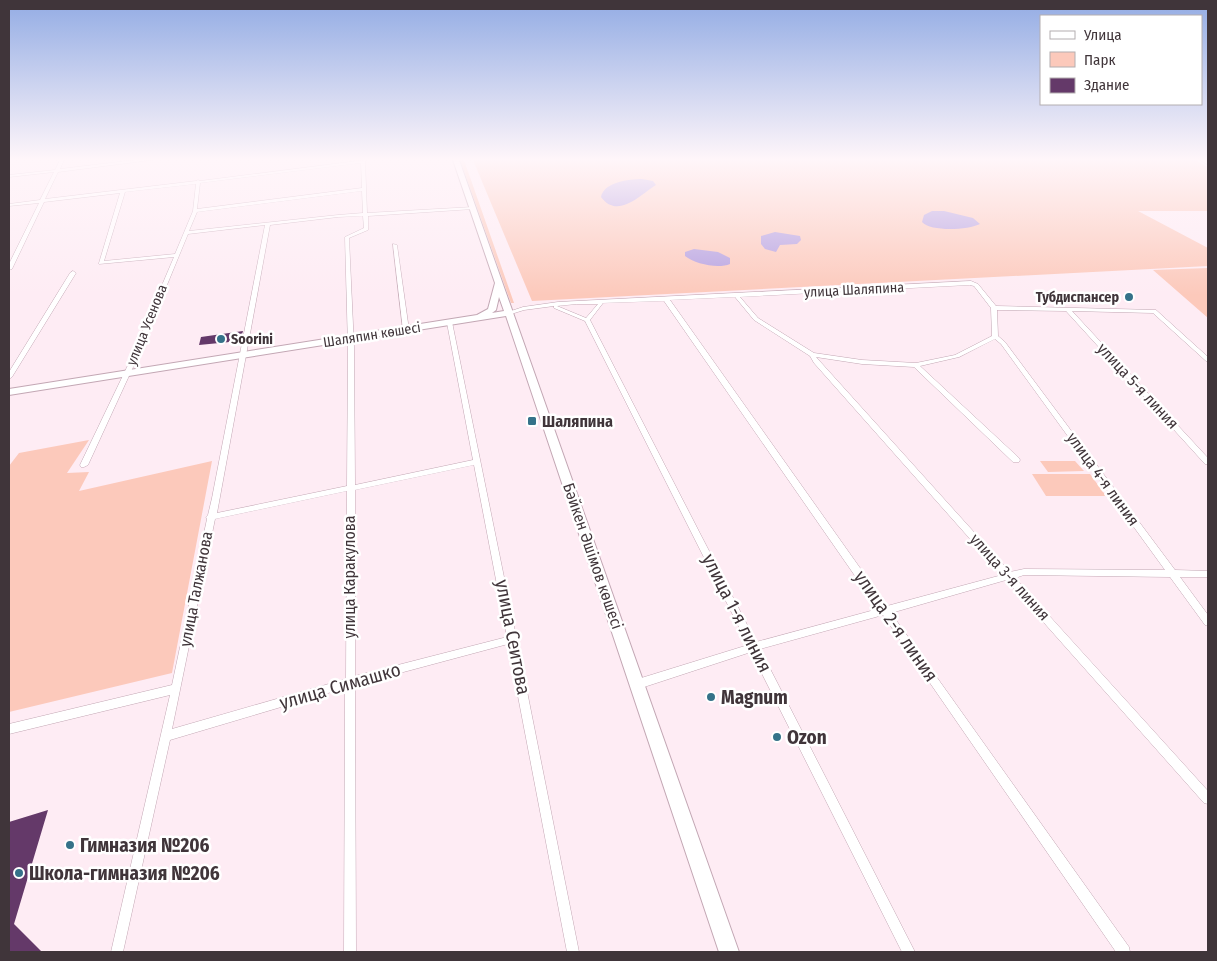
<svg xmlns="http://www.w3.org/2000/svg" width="1217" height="961" viewBox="0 0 1217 961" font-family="'Fira Sans Condensed',sans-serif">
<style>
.green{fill:#fcc9bb}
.water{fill:#b49fdf}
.building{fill:#643969}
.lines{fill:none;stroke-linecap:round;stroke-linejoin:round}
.minor-casing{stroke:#c3a7b4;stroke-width:1}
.secondary-casing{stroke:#c3a7b4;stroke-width:2}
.minor{fill:#fff;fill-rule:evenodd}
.secondary{fill:#fff;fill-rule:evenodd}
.poi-dot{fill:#357289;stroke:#fff;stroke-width:2}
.labels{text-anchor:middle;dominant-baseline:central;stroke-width:5;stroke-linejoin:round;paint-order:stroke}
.far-street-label{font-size:14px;fill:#40353a;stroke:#fff}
.far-poi-label{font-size:14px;font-weight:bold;fill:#40353a;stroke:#fff;text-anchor:end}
.street-label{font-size:16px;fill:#40353a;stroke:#fff}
.poi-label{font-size:16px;font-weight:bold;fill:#40353a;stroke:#fff;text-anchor:start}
.near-street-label{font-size:19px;fill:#40353a;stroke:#fff}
.near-poi-label{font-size:19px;font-weight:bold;fill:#40353a;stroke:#fff;text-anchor:start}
</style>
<rect width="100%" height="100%" fill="#feecf4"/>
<path class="green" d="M460,160H464L514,303H511Z
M473,160H1195L1208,167V211H1138L1208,248V266L532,301Z
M1208,268V318L1153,270Z
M89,440L67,473L89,472L79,491L212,461L172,673L9,712V466L19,453Z
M1040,461H1075L1084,471L1048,472Z
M1032,474H1090L1106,496H1046Z"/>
<path class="water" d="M642,179L653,181L656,185C641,194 618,220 601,197C604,182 629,179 642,179Z
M944,211L973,218L980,224C968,230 931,232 922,222L924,215L932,211Z
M775,232L800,236L801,240L797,244L780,245L776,252L765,249L761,244V236Z
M694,249L718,252L730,258V264C718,269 695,264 685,256V252Z"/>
<path class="building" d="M243,331L240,341L199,345L201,337Z
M48,810L14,924L42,952H9V822Z"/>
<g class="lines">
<g class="minor-casing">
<path id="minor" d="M60,160H64L60,169L135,160H151L58,172L45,199L196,181L198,180L200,181L365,160L367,213L473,207L475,208L473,209L368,216V230L349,238L354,347L355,485L473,460L447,323L448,322H452L516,636L518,639L517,641L579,952H567L508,644L355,685L356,952H344L345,688L170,740L123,952H111L170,695L9,734V724L172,685L207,519L206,517L208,515L212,498L265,225L188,234L134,365L88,465L84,467H81L80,465L128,365L174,257L99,264V263L120,193L44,202L12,269L9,270V264L39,203L9,206V204L40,200L54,172L9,177V175L55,170ZM361,163L362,188L197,209L200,183ZM196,184L193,211L175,254L104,261L125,192ZM362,191L363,213L338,215L189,231L197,212ZM363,216L364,228L345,237L348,347L347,486L217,513L270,225L338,217ZM474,465L507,637L355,676V490ZM347,491L346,679L172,729L215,519Z
M1201,160H1206L1208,162V165Z
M393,244L397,245L409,330L406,332L403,330Z
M73,271L76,273L12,377L9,379V372L70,273Z
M971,281L978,284L996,306L1156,310L1208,357V362L1206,361L1153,313L1072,311L1208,458V464H1205L1066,311L997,310L998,336L1005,342L1175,570L1208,571V577H1180L1208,615V626L1205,625L1170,577L1024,575L1015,578L1208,791V804L1204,803L1006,580L891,613L1129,947L1130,952H1116L883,615L760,649L915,952H902L751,652L638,689L635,687L633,684L635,681L638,679L748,645L585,321L554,308V306L524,310L508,315L505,313L523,307L558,302ZM970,285L974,286L991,308L992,336L955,355L916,363L862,360L814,353L758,318L740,297ZM735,297L754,320L810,356L814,363L1002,575L887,606L670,300ZM664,301L878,609L756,642L590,320L603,303ZM577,304H598L586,318L557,306ZM995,339L1001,344L1165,570L1024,569L1010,572L816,357L862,364L914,367L1013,462H1019L1020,460L1019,458L920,366L959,357Z"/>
</g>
<g class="secondary-casing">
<path id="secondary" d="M453,160H459L739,952H719L506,316L9,395V389L477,315L488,309L495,283ZM499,297L504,311L492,313L496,310Z"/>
</g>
<use href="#minor" class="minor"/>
<use href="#secondary" class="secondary"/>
</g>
<linearGradient id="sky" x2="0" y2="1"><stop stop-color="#93ace4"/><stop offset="0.54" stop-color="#fff6fa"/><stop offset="1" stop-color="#fff6fa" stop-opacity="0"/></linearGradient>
<rect width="1217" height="295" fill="url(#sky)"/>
<g class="poi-dot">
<circle cx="1129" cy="297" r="5"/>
<circle cx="221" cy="339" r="5"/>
<rect x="527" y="416" width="10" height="10" rx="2.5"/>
<circle cx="711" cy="697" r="5"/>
<circle cx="777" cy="737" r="5"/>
<circle cx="70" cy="845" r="5"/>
<circle cx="19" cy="873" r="5"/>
</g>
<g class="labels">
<g class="far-street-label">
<text transform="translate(854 290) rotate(-3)">улица Шаляпина</text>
<text transform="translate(147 325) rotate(-68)">улица Усенова</text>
<text transform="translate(372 335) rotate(-9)">Шаляпин көшесі</text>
</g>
<g class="far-poi-label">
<text x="1119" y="297">Тубдиспансер</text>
<text x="231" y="339" text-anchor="start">Soorini</text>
</g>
<g class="street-label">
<text transform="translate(1138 386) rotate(47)">улица 5-я линия</text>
<text transform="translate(1103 479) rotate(54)">улица 4-я линия</text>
<text transform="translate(593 556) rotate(71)">Бәйкен Әшімов көшесі</text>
<text transform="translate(349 577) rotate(-90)">улица Каракулова</text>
<text transform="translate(1010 577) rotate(48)">улица 3-я линия</text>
<text transform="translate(196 589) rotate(-79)">улица Талжанова</text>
</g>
<g class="poi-label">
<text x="542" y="421">Шаляпина</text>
</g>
<g class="near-street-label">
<text transform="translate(737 613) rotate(63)">улица 1-я линия</text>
<text transform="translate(896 626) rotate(55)">улица 2-я линия</text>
<text transform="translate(513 637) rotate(79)">улица Сеитова</text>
<text transform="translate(340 686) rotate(-16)">улица Симашко</text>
</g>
<g class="near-poi-label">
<text x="721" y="697">Magnum</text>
<text x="787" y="737">Ozon</text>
<text x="80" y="845">Гимназия №206</text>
<text x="29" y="873">Школа-гимназия №206</text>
</g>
</g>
<rect width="1217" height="961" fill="none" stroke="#40353a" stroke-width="20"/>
<rect x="1040" y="15" width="162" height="90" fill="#ffffff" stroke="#b3aeb0"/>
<rect x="1050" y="31" width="25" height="8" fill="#ffffff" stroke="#b3aeb0"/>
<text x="1084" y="40" font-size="15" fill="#40353a">Улица</text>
<rect x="1050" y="52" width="25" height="15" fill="#fcc9bb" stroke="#b3aeb0"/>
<text x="1084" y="65" font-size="15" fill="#40353a">Парк</text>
<rect x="1050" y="78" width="25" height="15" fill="#643969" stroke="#b3aeb0"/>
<text x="1084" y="90" font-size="15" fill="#40353a">Здание</text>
</svg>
